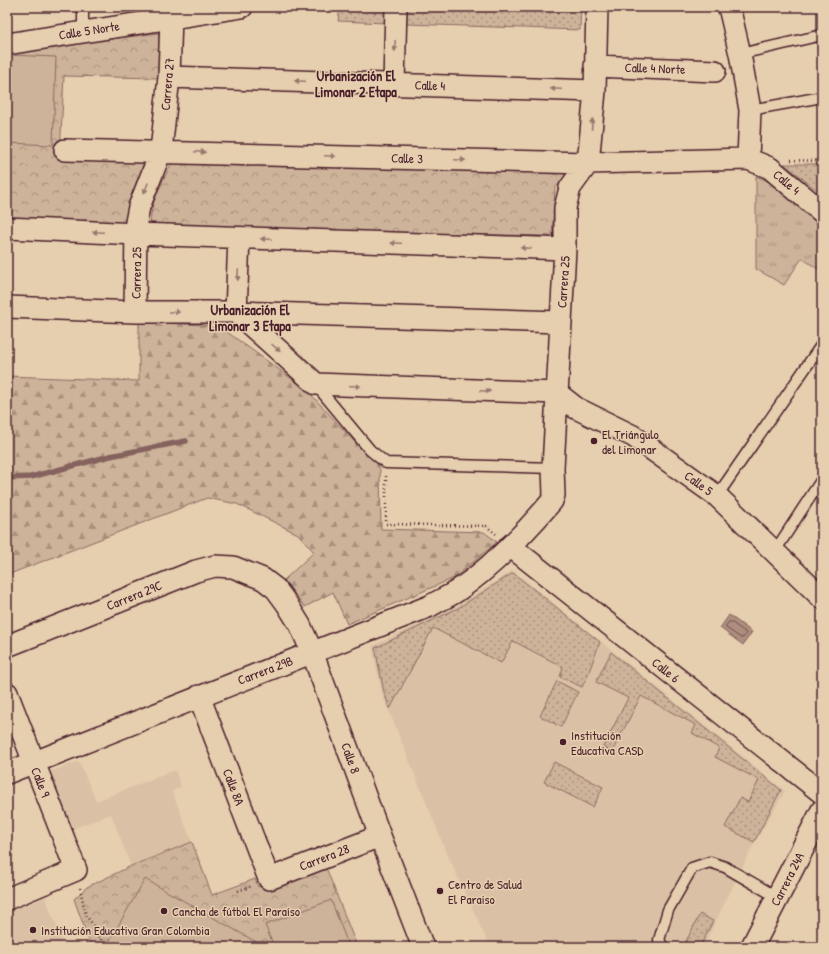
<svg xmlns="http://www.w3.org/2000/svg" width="829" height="954" viewBox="0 0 829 954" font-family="'Patrick Hand',sans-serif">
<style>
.built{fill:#dac1a5}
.grass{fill:url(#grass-tufts);stroke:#8c6962}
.forest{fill:url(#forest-firs);stroke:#8c6962}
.park{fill:url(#park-crowns);stroke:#8c6962}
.garden{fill:url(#garden-dots);stroke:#8c6962}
.pitch{fill:#cdb399;stroke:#8c6962}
.water{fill:#ad8e7e;stroke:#85625d}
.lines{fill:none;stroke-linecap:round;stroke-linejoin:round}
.shore{stroke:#724b4c;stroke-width:1}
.stream{stroke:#85625d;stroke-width:5.5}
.service-casing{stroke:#4a1f2b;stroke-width:13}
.minor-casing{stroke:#4a1f2b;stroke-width:24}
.tertiary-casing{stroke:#4a1f2b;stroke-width:25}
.path{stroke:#4a1f2b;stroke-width:2.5;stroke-dasharray:1 3;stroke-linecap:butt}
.service{stroke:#e6cfaf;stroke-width:10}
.minor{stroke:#e6cfaf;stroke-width:21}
.tertiary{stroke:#e6cfaf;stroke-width:22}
.oneway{fill:#98776d}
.poi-dot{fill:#4a1f2b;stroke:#e6cfaf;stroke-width:1.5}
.labels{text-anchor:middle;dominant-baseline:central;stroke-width:3;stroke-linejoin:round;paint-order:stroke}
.street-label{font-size:13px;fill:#4a1f2b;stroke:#e6cfaf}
.poi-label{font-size:13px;fill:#4a1f2b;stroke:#e6cfaf;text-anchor:start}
.neighbourhood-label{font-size:14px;font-weight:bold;fill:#4a1f2b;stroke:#e6cfaf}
</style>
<defs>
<pattern id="grass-tufts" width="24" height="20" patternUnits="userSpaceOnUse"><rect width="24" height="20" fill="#cdb399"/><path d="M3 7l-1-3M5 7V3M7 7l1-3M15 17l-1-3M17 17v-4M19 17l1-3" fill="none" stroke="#a8917d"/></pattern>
<pattern id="forest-firs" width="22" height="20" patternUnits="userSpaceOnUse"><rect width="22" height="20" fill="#cdb399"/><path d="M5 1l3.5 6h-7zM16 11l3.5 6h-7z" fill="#a8917d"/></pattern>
<pattern id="park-crowns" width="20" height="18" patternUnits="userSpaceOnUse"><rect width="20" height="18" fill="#cdb399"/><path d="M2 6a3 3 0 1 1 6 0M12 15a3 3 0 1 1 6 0" fill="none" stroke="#a8917d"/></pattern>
<pattern id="garden-dots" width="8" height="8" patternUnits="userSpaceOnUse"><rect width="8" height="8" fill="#cdb399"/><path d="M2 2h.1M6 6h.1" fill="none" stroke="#a8917d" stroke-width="1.8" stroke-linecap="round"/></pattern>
</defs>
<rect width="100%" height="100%" fill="#e6cfaf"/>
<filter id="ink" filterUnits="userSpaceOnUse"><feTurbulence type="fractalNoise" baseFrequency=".025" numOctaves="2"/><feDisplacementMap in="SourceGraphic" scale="8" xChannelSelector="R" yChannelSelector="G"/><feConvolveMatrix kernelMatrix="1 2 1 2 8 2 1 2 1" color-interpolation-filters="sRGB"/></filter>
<g filter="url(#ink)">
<path class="built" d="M513,570L785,791L754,844L703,947H490L445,849L382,694L372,646L457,606Z
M79,761L96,801L175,770L181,787L172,791L192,842L131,866L111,814L72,829L50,772Z
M45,897L65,947H7V912Z"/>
<path class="grass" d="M756,176L770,182L822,224V272L802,258L784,285L756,269Z"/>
<path class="forest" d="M139,322L205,325L227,332L306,389L364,452L375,460L380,470L381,529L484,532L497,542L454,578L347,624L333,592L305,607L284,580L314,552L298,534L237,504L207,498L7,575V376L139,381Z"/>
<path class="park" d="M159,33L158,78L64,76L60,154L152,158C139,181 127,200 127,227L7,220V52Z
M174,158L571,173L562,180L555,188L552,236L151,228C147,206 165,178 174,158Z
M192,842L212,895L255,879L258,887L325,865L357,947H83L90,943L74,899L87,887L131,866Z"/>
<path class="garden" d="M340,7H387L386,23L338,21Z
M407,7H581L580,30L407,24Z
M784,164H822V194Z
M513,573L600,642L587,677L582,687L560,677L563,667L513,641L501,663L433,628L390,709L384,692L375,648L458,608Z
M611,652L781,790L754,842L725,827L740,798L748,802L759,780L715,757L719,748L692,733L696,725L641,696L612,752L603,747L628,698L596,682Z
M557,681L578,692L561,727L540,716Z
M554,762L603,787L593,807L544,782Z
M700,914L713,921L700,947H683Z"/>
<path class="pitch" d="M9,55L56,57L53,145L7,143Z
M145,879L258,943L256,947H106Z
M331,900L349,947H274L265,925Z"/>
<path class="water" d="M729,615L752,632L743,645L720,628Z"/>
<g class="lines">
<path class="shore" d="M729,622H731L745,632L746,634L743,638H741L726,628V626Z"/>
<path class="stream" d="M7,478L31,477L110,456L186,441"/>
<g class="service-casing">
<path id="service" d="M83,31V7
M740,54L822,35
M750,110L822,97
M316,385L370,450L386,463L553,468
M717,496L822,344
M775,551L822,479
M663,947L659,940L668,910L692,868L710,862L725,867L777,897"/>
</g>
<g class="minor-casing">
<path id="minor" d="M729,7L740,54L750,110L748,159
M7,44L242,7
M595,66L715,71
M169,77L595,91
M394,84L396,7
M65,150L588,163L748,159L770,168L822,212
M7,228L137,234L565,249
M239,238L236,312L316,384L557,393L576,408L633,436L717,496L822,598
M7,307L135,312H236L560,322
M135,312L136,222L139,207L161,151L169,77L171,17
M510,546L822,793
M7,646L196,571L215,566L233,567L263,579L276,589L287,604L300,625L312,652L380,836L423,947
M7,693L76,870L7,899
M199,696L269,879L380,836
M7,773L430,606C438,601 448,597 457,591C493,566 524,534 552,501L554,495L553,468L565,249V208L570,188L588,163L595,91L597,7"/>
</g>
<g class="tertiary-casing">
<path id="tertiary" d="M752,947L822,811"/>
</g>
<path class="path" d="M791,160L822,161
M386,476V524L486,526L496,534
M80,888L86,916L100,933L97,936L101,939L99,947
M238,891L252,886"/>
<use href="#service" class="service"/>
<use href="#minor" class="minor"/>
<use href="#tertiary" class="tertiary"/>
</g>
<defs><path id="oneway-solid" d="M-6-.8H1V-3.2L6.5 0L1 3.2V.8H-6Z"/></defs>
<g class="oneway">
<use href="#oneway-solid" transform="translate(395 46) rotate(92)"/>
<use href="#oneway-solid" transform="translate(300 81) rotate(-178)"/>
<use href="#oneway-solid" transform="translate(556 89) rotate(-178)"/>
<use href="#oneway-solid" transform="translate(592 124) rotate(-85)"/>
<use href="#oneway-solid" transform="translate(200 152) rotate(2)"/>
<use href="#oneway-solid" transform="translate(330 156) rotate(2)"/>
<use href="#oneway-solid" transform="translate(460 160) rotate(2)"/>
<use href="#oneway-solid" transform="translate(146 188) rotate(112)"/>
<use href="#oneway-solid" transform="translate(98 232) rotate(-177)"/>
<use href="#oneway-solid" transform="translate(266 239) rotate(-178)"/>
<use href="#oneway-solid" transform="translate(396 243) rotate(-178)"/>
<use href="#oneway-solid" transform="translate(526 248) rotate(-178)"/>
<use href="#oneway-solid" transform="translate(238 275) rotate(92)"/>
<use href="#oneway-solid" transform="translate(174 312)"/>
<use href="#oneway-solid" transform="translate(276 348) rotate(42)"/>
<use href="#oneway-solid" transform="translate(355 386) rotate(2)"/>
<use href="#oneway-solid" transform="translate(485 391) rotate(2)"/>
</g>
</g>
<g class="poi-dot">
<circle cx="594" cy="441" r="4"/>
<circle cx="563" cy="742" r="4"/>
<circle cx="440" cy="891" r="4"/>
<circle cx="164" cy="911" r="4"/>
<circle cx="33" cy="930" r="4"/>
</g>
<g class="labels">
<g class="street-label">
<text transform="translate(89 30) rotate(-9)">Calle 5 Norte</text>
<text transform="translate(655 68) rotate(2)">Calle 4 Norte</text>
<text transform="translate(167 84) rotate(-85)">Carrera 27</text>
<text transform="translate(430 85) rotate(2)">Calle 4</text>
<text transform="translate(407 158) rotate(2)">Calle 3</text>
<text transform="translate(787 182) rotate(40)">Calle 4</text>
<text transform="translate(136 273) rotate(-89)">Carrera 25</text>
<text transform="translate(563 282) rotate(-86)">Carrera 25</text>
<text transform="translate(699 483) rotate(36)">Calle 5</text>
<text transform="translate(134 595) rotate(-22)">Carrera 29C</text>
<text transform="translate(265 670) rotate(-21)">Carrera 29B</text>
<text transform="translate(666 670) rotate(38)">Calle 6</text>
<text transform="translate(351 758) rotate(70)">Calle 8</text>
<text transform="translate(41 782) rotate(69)">Calle 9</text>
<text transform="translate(234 787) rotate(69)">Calle 8A</text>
<text transform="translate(324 857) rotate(-21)">Carrera 28</text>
<text transform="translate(787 879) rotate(-63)">Carrera 24A</text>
</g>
<g class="poi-label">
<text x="602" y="434">El Triángulo<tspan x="602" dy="15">del Limonar</tspan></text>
<text x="571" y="735">Institución<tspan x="571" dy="15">Educativa CASD</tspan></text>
<text x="448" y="884">Centro de Salud<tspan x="448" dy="15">El Paraiso</tspan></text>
<text x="172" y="911">Cancha de fútbol El Paraíso</text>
<text x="41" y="930">Institución Educativa Gran Colombia</text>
</g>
<g class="neighbourhood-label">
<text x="356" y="75">Urbanización El<tspan x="356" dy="16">Limonar 2 Etapa</tspan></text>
<text x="250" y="309">Urbanización El<tspan x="250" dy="16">Limonar 3 Etapa</tspan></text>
</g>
</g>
<rect width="829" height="954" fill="none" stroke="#e6cfaf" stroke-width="24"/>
<rect x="12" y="12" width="805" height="930" fill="none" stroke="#4a1f2b" stroke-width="1.5" filter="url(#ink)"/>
</svg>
